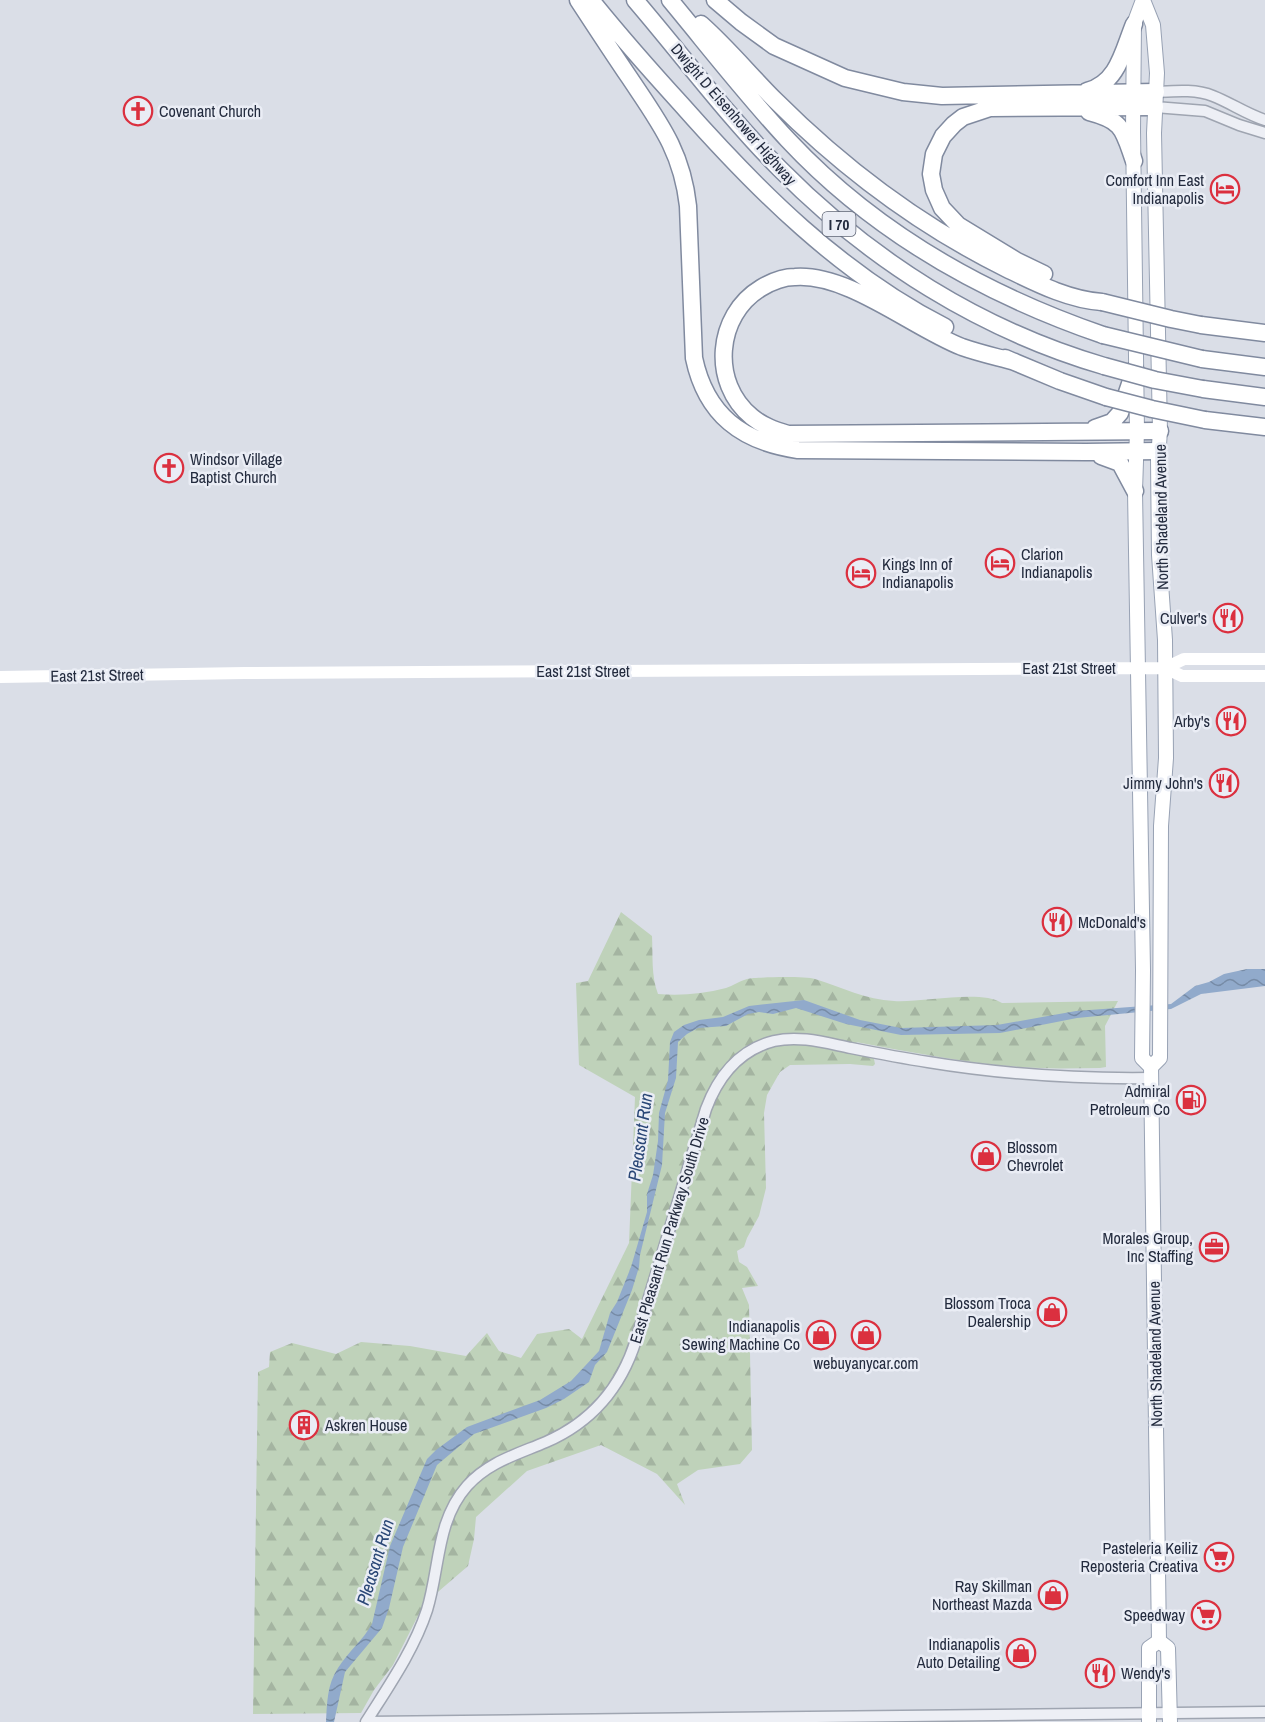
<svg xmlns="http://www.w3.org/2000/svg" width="1265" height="1722" viewBox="0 0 1265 1722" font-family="'Archivo Narrow',sans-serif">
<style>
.forest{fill:url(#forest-firs)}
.water{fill:url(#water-waves)}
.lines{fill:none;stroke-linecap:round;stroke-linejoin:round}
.tertiary-casing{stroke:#9fa5b1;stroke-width:13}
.primary-casing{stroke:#98a2b4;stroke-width:16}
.motorway-casing{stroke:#808a9f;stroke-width:19}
.tertiary{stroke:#edeff5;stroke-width:10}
.secondary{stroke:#fff;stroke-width:12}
.primary{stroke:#fff;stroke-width:14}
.motorway{stroke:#fff;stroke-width:16}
.motorway-bridge-casing{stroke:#808a9f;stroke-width:19;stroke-linecap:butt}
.motorway-bridge{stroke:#fff;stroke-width:16}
.labels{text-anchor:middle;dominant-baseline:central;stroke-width:5;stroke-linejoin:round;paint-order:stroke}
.shield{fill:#eaedf5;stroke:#5f6575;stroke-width:1.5}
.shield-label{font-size:15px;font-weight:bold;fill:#232b3e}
.poi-label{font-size:16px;fill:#232b3e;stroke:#eaedf5;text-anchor:end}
.street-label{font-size:16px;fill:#232b3e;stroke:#eaedf5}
.water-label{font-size:18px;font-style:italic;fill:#2a4776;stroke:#eaedf5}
</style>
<defs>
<pattern id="forest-firs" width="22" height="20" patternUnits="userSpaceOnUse" patternTransform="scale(1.5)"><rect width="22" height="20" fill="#bfd2ba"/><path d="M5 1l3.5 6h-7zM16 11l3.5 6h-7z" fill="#a4b4a1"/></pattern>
<pattern id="water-waves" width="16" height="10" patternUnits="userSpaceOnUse" patternTransform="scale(1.5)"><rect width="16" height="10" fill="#91aacb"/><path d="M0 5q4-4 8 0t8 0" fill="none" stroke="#768ba6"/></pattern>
</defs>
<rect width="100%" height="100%" fill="#dadee7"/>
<path class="forest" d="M621,912L652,936C653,955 651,976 658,994C680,996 703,994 726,988C733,986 739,981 747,979C757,977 805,976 815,979C842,987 866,1000 894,1001C920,1003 981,989 1002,1003L1118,1001L1105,1026L1106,1067L1100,1068C1080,1068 1060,1069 1040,1068C978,1066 916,1053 856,1042L874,1059L875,1064L873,1066L850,1064L790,1065L780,1072L767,1095L764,1113L766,1188L759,1216L747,1238L744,1247L737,1251L739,1262L747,1267L758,1286L742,1288L749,1305L752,1450L740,1464L698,1470L677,1484L685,1505L657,1474L601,1445L527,1471L476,1517L474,1539L468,1566L424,1604L393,1665L374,1690L361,1713L253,1714L258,1372L269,1367L270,1352L292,1343L336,1354L361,1342L410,1346L466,1356L487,1333L499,1351L521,1358L537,1334L569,1329L582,1339L629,1243L635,1097L579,1065L576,983L588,981Z"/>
<path class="water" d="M1247,969H1265V986L1201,994L1171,1009L1077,1018L1000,1033L901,1035L846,1024L796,1008L773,1014L759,1012L748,1014L726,1026L698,1028L687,1034L678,1042L676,1078L665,1113L662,1165L640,1255L639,1267L632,1290L607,1352L595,1365L589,1382L564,1399L546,1408L474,1434L437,1465L403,1547L389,1608L382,1628L345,1672L334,1722H326C327,1704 327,1684 338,1668C348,1652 363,1640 372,1624L390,1546L427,1459L436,1450L467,1427L540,1400L571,1381L599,1351L610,1313L617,1302L631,1267L647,1212V1194L653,1175L658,1141L659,1113L668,1080L670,1042L674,1032L684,1025L699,1020L723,1017L749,1006L804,1000L860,1020L901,1028L997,1025L1076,1011L1171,1004L1195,986L1209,982L1224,974Z"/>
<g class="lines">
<g class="tertiary-casing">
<path id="tertiary" d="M1156,92C1175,91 1196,89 1213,96C1231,103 1246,114 1265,120
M1155,107L1205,111L1239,125L1265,133
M366,1722C388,1687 414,1650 427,1610C440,1568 436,1521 467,1486C488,1462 518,1454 546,1442C592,1422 621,1388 636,1340L706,1109C718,1077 739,1050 774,1041C800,1035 826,1043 851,1048C876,1053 902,1058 928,1062C1001,1074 1076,1079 1151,1078
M367,1722L1265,1712"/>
</g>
<g class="primary-casing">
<path id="primary" d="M1143,0L1134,24L1133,130L1137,431L1135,491L1143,970L1142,1058L1151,1067L1159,1641
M1143,0L1153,25L1157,73L1154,133L1160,431L1158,459L1159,555L1165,640L1166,758L1161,826L1160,1058L1151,1067
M1159,1641L1168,1648L1170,1722
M1149,1722V1648L1159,1641"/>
</g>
<g class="motorway-casing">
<path id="motorway" d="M578,0C595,26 612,52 629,77C659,122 682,151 688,206L694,358C706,415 742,442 798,450L1086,452L1158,451
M591,0C620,36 650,70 681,104C757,190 841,274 945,327
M635,0C683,56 728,117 780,169C871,261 981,330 1104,366
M670,0C709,47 746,95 788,140C874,232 984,294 1103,335
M715,0L741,22L774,46L845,78L903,92L942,96L1156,92
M701,24C728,48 750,75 775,100C842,167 922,227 1007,269C1036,283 1069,300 1102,302
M1087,91C1118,83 1123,51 1134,24
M1089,112C1124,121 1123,130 1134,161
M1044,274L1017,261L958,225L942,208L934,190L931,174L934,154L943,136L954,124L963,117L990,108L1155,107
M1201,325L1265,333
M1005,358L1060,381L1106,397
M1202,359L1265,367
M1015,362C997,357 979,353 962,347C913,328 848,273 795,277C784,277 771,282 761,288C716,315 710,383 752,417C763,426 775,430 788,434L1160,431
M1203,389L1265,397
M1205,420L1265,427
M1095,428L1112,422L1120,413L1135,369
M1101,456L1120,463L1135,491"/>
</g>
<use href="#tertiary" class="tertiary"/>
<path class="secondary" d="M1165,668L1182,676H1265
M0,677L245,673L1165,668L1184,659H1265"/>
<use href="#primary" class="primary"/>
<use href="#motorway" class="motorway"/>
<g class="motorway-bridge-casing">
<path id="motorway-bridge" d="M1102,302L1171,319L1201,325
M1103,335L1202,359
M1104,366L1155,380L1203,389
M1106,397L1152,409L1205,420"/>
</g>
<use href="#motorway-bridge" class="motorway-bridge"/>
</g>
<defs>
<g id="church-ring" transform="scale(1.5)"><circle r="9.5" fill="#eaedf5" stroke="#db303f" stroke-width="1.5"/><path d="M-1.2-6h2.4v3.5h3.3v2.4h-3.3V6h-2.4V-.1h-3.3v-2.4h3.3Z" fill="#db303f"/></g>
<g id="hotel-ring" transform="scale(1.5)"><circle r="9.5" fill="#eaedf5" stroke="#db303f" stroke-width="1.5"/><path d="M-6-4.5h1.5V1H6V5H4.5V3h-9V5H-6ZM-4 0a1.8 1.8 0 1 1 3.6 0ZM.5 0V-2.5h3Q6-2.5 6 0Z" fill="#db303f"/></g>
<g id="restaurant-ring" transform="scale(1.5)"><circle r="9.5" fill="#eaedf5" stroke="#db303f" stroke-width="1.5"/><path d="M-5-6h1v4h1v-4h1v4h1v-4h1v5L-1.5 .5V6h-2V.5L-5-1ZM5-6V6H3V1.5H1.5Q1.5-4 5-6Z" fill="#db303f"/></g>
<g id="fuel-ring" transform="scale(1.5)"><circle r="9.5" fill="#eaedf5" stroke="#db303f" stroke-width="1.5"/><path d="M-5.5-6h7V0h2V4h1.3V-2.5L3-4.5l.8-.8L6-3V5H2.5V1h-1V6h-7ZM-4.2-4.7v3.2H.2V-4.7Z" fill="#db303f"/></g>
<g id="shop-ring" transform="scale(1.5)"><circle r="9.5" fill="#eaedf5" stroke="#db303f" stroke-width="1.5"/><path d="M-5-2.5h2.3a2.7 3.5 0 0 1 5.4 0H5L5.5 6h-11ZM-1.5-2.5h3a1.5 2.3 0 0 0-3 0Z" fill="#db303f"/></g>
<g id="office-ring" transform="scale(1.5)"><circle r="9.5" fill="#eaedf5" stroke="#db303f" stroke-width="1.5"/><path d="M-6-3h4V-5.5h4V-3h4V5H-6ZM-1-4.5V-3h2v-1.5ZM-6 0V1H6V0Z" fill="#db303f"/></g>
<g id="building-ring" transform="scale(1.5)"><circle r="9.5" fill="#eaedf5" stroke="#db303f" stroke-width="1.5"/><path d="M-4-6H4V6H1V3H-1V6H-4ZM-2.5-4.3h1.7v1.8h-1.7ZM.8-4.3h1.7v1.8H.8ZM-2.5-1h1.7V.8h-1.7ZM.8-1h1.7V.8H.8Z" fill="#db303f"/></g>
<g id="supermarket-ring" transform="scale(1.5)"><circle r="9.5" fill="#eaedf5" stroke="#db303f" stroke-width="1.5"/><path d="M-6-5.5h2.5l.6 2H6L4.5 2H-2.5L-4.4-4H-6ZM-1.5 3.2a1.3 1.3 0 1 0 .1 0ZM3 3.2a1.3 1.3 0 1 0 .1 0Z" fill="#db303f"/></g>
</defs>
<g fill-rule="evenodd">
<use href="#church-ring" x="138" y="111"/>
<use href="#hotel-ring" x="1225" y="189"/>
<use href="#church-ring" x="169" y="468"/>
<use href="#hotel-ring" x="1000" y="563"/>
<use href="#hotel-ring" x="861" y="573"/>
<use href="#restaurant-ring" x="1228" y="618"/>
<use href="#restaurant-ring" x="1231" y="721"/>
<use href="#restaurant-ring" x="1224" y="783"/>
<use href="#restaurant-ring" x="1057" y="922"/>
<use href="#fuel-ring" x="1191" y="1100"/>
<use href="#shop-ring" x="986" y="1156"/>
<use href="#office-ring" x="1214" y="1247"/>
<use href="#shop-ring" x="1052" y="1312"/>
<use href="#shop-ring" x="821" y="1335"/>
<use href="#shop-ring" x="866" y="1335"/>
<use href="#building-ring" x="304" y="1425"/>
<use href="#supermarket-ring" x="1219" y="1557"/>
<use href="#shop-ring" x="1053" y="1595"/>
<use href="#supermarket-ring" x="1206" y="1615"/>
<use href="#shop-ring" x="1021" y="1653"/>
<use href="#restaurant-ring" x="1100" y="1673"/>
</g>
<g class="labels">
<rect class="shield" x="822.5" y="212" width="33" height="24" rx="4.5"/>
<g class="shield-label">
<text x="839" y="224">I 70</text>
</g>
<g class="poi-label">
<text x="159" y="111" text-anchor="start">Covenant Church</text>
<text x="1204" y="180">Comfort Inn East<tspan x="1204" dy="18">Indianapolis</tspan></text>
<text x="190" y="459" text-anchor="start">Windsor Village<tspan x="190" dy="18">Baptist Church</tspan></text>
<text x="1021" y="554" text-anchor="start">Clarion<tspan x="1021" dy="18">Indianapolis</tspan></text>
<text x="882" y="564" text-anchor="start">Kings Inn of<tspan x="882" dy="18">Indianapolis</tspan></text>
<text x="1207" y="618">Culver's</text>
<text x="1210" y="721">Arby's</text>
<text x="1203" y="783">Jimmy John's</text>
<text x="1078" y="922" text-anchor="start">McDonald's</text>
<text x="1170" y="1091">Admiral<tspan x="1170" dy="18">Petroleum Co</tspan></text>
<text x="1007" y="1147" text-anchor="start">Blossom<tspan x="1007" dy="18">Chevrolet</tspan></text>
<text x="1193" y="1238">Morales Group,<tspan x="1193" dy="18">Inc Staffing</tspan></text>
<text x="1031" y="1303">Blossom Troca<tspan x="1031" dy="18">Dealership</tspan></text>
<text x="800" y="1326">Indianapolis<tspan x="800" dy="18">Sewing Machine Co</tspan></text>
<text x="866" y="1363" text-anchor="middle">webuyanycar.com</text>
<text x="325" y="1425" text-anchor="start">Askren House</text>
<text x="1198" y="1548">Pasteleria Keiliz<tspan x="1198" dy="18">Reposteria Creativa</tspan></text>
<text x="1032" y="1586">Ray Skillman<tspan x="1032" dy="18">Northeast Mazda</tspan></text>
<text x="1185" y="1615">Speedway</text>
<text x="1000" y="1644">Indianapolis<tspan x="1000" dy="18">Auto Detailing</tspan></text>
<text x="1121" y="1673" text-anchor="start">Wendy's</text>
</g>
<g class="street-label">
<text transform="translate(734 114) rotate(49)">Dwight D Eisenhower Highway</text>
<text transform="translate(1161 517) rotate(-91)">North Shadeland Avenue</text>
<text x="1069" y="668">East 21st Street</text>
<text x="583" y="671">East 21st Street</text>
<text transform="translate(97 675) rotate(-1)">East 21st Street</text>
<text transform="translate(669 1230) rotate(-73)">East Pleasant Run Parkway South Drive</text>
<text transform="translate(1155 1354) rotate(-91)">North Shadeland Avenue</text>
</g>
<g class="water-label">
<text transform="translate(640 1137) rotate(-82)">Pleasant Run</text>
<text transform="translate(375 1562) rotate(-73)">Pleasant Run</text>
</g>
</g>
</svg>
